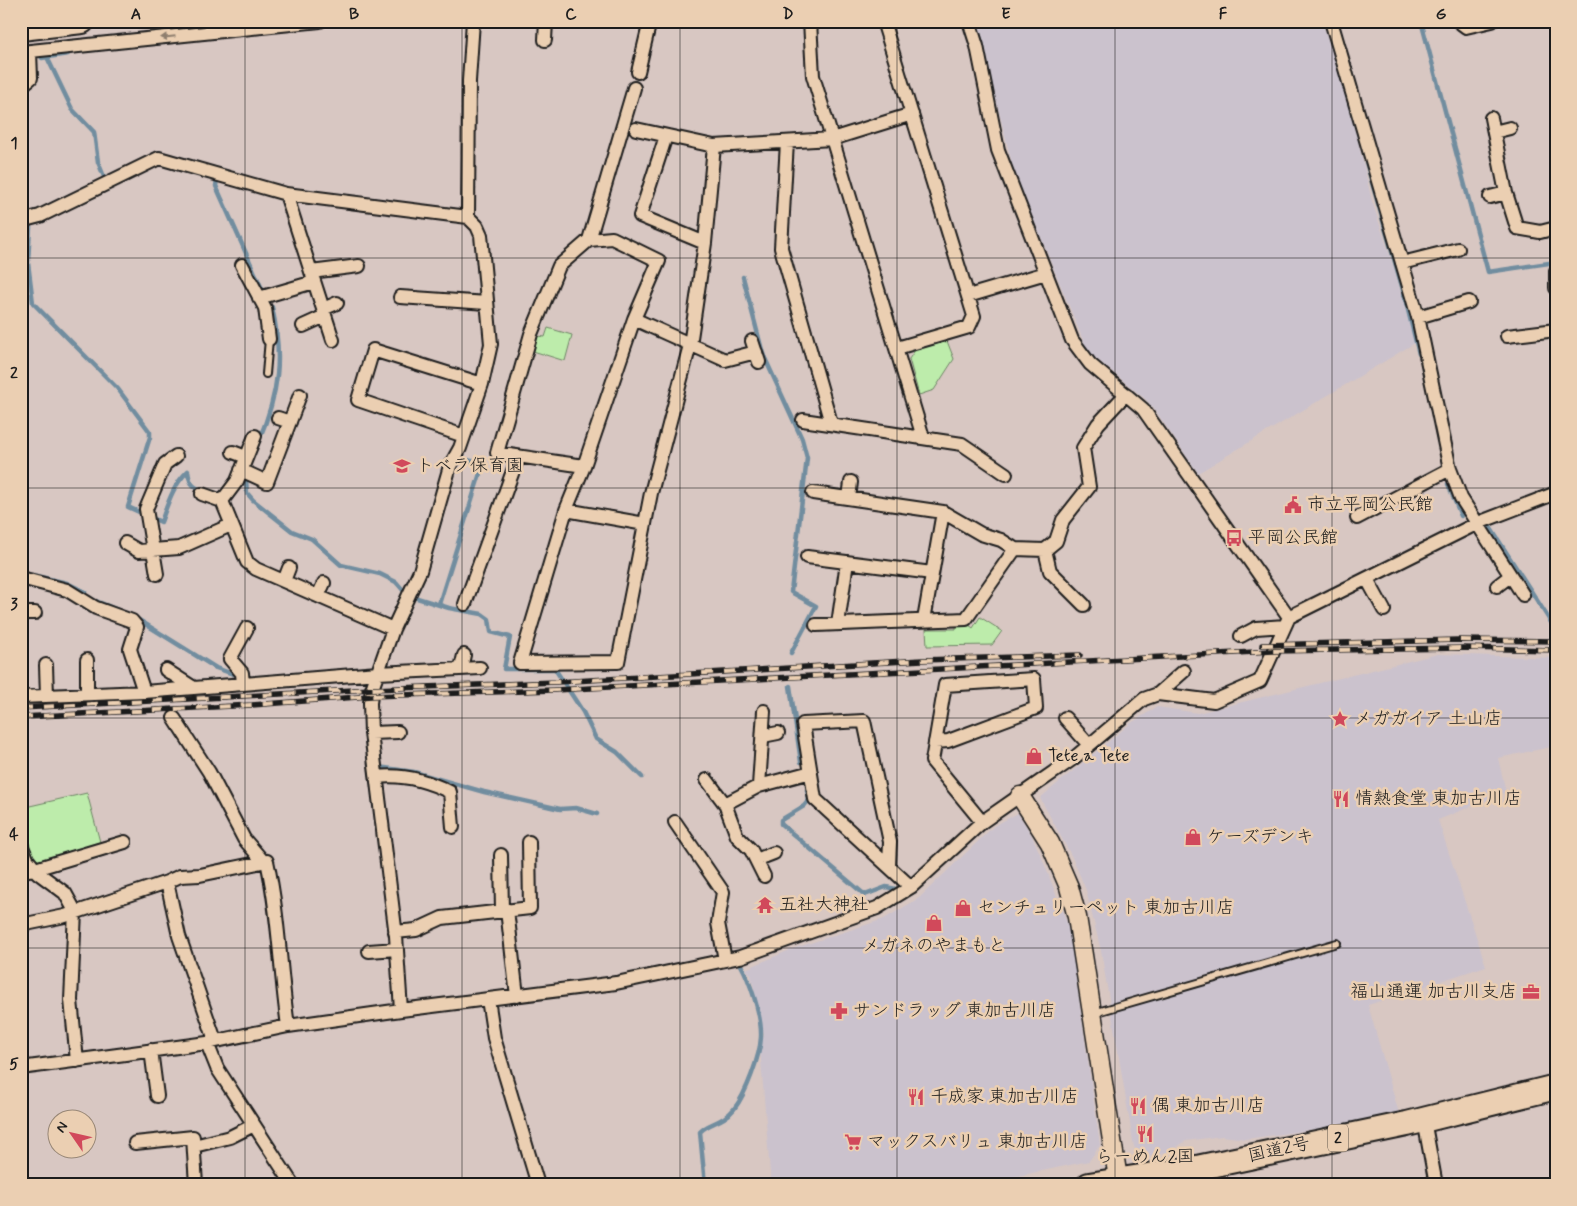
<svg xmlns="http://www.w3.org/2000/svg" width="1577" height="1206" viewBox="0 0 1577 1206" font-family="Mynerve,'Klee One',sans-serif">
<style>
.built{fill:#cbc2cd}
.green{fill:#bdecab;stroke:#6c8464}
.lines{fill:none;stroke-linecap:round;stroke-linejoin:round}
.stream{stroke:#718d9f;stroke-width:4.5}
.lane-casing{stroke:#1c1c1c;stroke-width:10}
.street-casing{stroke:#1c1c1c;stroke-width:16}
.secondary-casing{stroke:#1c1c1c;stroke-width:21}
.highway-casing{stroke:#1c1c1c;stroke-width:28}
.lane{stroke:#ebcfb2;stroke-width:6}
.street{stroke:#ebcfb2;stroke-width:12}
.secondary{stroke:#ebcfb2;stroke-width:18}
.highway{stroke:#ebcfb2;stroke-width:24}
.rail-casing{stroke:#1c1c1c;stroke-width:5.5}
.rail{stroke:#ebcfb2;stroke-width:4;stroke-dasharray:11;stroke-linecap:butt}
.oneway{fill:#8e7e6e}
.grid{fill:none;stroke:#1c1c1c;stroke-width:1;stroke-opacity:0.55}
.labels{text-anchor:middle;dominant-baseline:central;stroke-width:5;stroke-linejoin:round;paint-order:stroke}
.shield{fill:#ebcfb2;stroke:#5a5249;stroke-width:1}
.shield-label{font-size:16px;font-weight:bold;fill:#1c1c1c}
.poi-label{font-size:18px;fill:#1c1c1c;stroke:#ebcfb2;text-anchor:start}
.street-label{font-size:18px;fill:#1c1c1c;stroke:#ebcfb2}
.neatline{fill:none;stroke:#1c1c1c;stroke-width:2}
.grid-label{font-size:16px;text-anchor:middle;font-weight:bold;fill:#1c1c1c}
</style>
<rect width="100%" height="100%" fill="#d8c7c2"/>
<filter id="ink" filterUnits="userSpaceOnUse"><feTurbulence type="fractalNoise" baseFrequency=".02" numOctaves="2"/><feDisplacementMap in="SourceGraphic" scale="10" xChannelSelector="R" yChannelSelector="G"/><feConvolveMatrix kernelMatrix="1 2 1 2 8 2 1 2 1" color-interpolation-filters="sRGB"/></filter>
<g filter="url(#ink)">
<path class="built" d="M976,21H1322L1352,114L1372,201L1395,271L1415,343L1198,473L1154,409L1144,398L1094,357L1085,345L1014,172Z
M1438,654L1556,658V746L1498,758L1506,792L1438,820L1486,966L1368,1005L1400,1117L1246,1139L1222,1136L1186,1141L1169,1152L1147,1157L1134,1147L1101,951L1086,890L1072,857L1040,798L1131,723L1157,707L1198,713Z
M1018,813L1031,834L1042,858L1069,928L1100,1145L1089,1161L976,1185H771L760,1048L764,1035L751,975L746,969L792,949L884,919L919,898L994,826Z"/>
<path class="green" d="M548,328L572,335L565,361L533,351L538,336L545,337Z
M947,341L954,359L934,390L919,395L909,359L915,350Z
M980,617L1002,631L992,645L927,646L926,629H956V626L969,625L973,628Z
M87,793L100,842L39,861C21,852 21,825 21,808Z"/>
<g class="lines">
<path class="stream" d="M1421,21L1488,272L1556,262
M47,57L72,109L94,132L98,162L105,179
M42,58L68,54
M1366,162L1403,290L1419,354
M217,179L216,186L262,289
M30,227L28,263L33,303L118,389L150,432V437L128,507L161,522C168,503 173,485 188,471C189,481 192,488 203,490
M743,277L763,354L802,439L807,458L791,592L816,606L791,653
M259,440C279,392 283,357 272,307
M246,480L247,493L253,500L292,531L312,539L341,565L380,574L396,582L403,590
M1448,484L1461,516
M1488,524L1556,630
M32,575L67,583L85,592
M414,597L449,608L482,614L489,619L491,632L510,637L504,669H555L583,712L596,739L617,752L642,777
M96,601L118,610
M439,604L483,464L460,458
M134,617L216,668L233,674
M790,686L801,762
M378,767L414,772L484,792L560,809L576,808L597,814
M807,790L809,800L804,806L781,820V824L865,895L886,887L896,889
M705,1185L700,1132C709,1122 722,1124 734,1109C746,1094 760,1056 761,1037C762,1016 750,981 740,963"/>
<g class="lane-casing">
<path id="lane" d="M266,374L269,339
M1094,1013L1337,943"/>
</g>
<g class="street-casing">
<path id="street" d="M810,21L813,76L923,437
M883,21L974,316L969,327L897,348
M969,21L977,46L998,150L1072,340L1090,364L1143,409L1289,617
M1331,21L1418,317L1450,469L1461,498L1523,595
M1458,21L1466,27L1492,21
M545,40L546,21
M21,52L320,21
M638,72L650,21
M21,86L31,78L30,52
M1491,118L1506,193L1517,228L1540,232L1556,228
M636,129L714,146L832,139L912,114
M1494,132L1510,128
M666,136L640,216L705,243
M787,142L781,248L831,423
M286,194L333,340
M1490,197L1506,193
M468,217L469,81L473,21
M21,221L40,216L159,158L286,194L468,217L477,226L481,235L491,344L482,384L460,448L450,466L420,571L393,629L372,689L370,703L371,733L396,936L401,1010
M589,240L612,238L659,261L634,319L584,466L497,453L531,334L559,266L589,240L634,88
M1402,263L1458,249
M242,265L265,308L269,339
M1556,271V288
M311,272L359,266
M968,296L1046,273
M400,297L487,303
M259,298L314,282
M323,309L337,303
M1418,317L1469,302
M634,319L725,360L756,352
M303,326L325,316
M1507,336L1556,330
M752,341L759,362
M278,418L290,422
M803,420L962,444L1006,474
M255,436L237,481L222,501L247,562L256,569L393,629
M464,436L358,400L373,350L482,384
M233,452L246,457
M584,466L566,510L520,663L618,662L651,493L690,345L705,243L714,146
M241,470L267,482L300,395
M813,493L943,512L981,534L1001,540L1015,549L1045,550L1056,541L1063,520L1089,487L1083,448L1098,424L1126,394
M202,494L222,501
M849,498L851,482
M566,510L645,524
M1357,518L1450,469
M125,543L139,551L179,548L231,525
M1045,550L1050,571L1084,605
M807,557L932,573
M157,574L146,509L165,464L176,456
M21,578L67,590L96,608L132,621L137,627L130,649L144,692
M1367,579L1384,610
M284,581L289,568
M1497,586L1510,576
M318,596L324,583
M465,604L518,457
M21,613H35
M924,620L943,512
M838,624L847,562
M816,625L966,619L1015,549
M1241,636L1256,628L1285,626
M87,660V694
M46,665L47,696
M461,668L464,655
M166,670L194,688
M243,684L242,673L230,659L247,628
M1158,694L1184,671
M21,697L144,692L378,673L480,668
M174,718L209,772L244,839L262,860
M1065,718L1089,745
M371,733L398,732
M763,736L778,733
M935,742L948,741L1036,708L1034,679L945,685L932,761L982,822
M377,777C402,774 428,781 450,792L453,827
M707,780L725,804L737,836L751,850L764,876
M759,786L764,711
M725,804L759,786L811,772
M675,822L723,892L718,923L725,960
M21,844L27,859L38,873L65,893L75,911L71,1000L77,1061
M501,855L502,911
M756,860L774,853
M889,866L890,842L864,721L803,724L815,799L911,887
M21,871L35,869L125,842
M167,882L179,936L215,1040
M507,910L517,996
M21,925L65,916L167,882L180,876L200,875L267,861C279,915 280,971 288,1026
M395,932L416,930L442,918L530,908L529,842
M369,951L397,949
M488,999L494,1038L538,1185
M207,1043L217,1068L293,1185
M151,1050L157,1096
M21,1068L207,1043L288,1026L401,1010L616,983L740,957L877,908L911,887L982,822L1074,758L1144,699L1158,694L1214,701L1260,681L1289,617L1478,523L1556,493
M1424,1120L1436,1185
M135,1143L193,1137L196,1185
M194,1146L230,1137L254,1125"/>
</g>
<g class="secondary-casing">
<path id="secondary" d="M1020,796L1050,843L1069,887L1077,917L1119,1185"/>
</g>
<g class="highway-casing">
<path id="highway" d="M21,28L82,21
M1089,1185L1192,1169L1407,1124L1556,1087"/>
</g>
<use href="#lane" class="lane"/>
<use href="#street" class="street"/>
<use href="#secondary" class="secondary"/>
<use href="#highway" class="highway"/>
<g class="rail-casing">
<path id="rail" d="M1262,645L1457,640L1556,641
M21,708L372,689L557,682L922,660L1080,655
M21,717L252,705L371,696L555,690L1273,651L1463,648L1556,650"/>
</g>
<use href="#rail" class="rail"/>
</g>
<defs><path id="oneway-solid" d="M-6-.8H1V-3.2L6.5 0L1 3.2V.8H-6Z" transform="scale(1.25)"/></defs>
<use class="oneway" href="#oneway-solid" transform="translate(168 37) rotate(174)"/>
</g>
<path class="grid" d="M245,21V1185M462,21V1185M680,21V1185M897,21V1185M1115,21V1185M1332,21V1185M21,258H1556M21,488H1556M21,718H1556M21,948H1556"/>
<defs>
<g id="school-bare" transform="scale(1.35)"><path d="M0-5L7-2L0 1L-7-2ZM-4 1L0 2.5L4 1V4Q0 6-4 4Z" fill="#d1495b" stroke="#ebcfb2" stroke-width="2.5" paint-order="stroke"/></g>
<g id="civic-bare" transform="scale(1.35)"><path d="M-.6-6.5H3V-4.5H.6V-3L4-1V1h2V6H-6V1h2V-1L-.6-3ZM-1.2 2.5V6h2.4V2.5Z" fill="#d1495b" stroke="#ebcfb2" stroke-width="2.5" paint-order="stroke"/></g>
<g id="bus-bare" transform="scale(1.35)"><path d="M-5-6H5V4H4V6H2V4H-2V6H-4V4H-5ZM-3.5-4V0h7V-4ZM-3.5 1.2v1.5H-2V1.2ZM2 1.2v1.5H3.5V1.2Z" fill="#d1495b" stroke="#ebcfb2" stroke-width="2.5" paint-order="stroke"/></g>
<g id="sight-bare" transform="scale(1.35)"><path d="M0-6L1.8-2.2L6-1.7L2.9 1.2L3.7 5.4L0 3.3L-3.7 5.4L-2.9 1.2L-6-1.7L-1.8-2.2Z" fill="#d1495b" stroke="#ebcfb2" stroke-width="2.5" paint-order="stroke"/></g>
<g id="shop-bare" transform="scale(1.35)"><path d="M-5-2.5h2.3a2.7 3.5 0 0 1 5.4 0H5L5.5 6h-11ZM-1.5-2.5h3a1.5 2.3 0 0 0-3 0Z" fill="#d1495b" stroke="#ebcfb2" stroke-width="2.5" paint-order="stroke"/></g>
<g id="restaurant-bare" transform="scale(1.35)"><path d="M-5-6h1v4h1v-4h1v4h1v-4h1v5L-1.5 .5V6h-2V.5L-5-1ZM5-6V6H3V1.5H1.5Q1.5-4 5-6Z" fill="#d1495b" stroke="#ebcfb2" stroke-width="2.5" paint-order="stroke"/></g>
<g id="temple-bare" transform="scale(1.35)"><path d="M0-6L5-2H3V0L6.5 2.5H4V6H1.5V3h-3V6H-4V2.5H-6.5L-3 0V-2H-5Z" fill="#d1495b" stroke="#ebcfb2" stroke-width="2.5" paint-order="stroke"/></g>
<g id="office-bare" transform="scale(1.35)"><path d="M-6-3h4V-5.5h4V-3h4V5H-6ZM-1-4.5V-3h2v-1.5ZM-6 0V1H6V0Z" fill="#d1495b" stroke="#ebcfb2" stroke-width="2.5" paint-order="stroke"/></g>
<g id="pharmacy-bare" transform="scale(1.35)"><path d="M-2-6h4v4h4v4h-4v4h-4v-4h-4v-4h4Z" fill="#d1495b" stroke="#ebcfb2" stroke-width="2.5" paint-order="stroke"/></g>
<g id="supermarket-bare" transform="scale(1.35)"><path d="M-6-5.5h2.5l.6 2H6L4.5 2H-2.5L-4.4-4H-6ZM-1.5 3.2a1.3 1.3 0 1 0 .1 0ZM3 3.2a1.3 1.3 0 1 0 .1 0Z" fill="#d1495b" stroke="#ebcfb2" stroke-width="2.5" paint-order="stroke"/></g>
</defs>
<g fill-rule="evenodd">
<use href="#school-bare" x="402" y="466"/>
<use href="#civic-bare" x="1293" y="505"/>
<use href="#bus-bare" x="1234" y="538"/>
<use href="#sight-bare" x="1340" y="719"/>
<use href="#shop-bare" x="1034" y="756"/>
<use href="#restaurant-bare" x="1341" y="799"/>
<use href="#shop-bare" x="1193" y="837"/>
<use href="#temple-bare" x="765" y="905"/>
<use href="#shop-bare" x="963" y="908"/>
<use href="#shop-bare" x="934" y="923"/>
<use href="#office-bare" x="1531" y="992"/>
<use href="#pharmacy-bare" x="839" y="1011"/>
<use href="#restaurant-bare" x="916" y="1097"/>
<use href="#restaurant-bare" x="1138" y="1106"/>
<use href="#restaurant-bare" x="1145" y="1134"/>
<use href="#supermarket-bare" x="853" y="1142"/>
</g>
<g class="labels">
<rect class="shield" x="1328" y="1124.5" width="20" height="27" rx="4"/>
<g class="shield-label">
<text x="1338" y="1138">2</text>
</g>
<g class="poi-label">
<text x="416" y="466">トベラ保育園</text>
<text x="1307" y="505">市立平岡公民館</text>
<text x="1248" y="538">平岡公民館</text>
<text x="1354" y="719">メガガイア 土山店</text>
<text x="1048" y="756">Tete a Tete</text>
<text x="1355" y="799">情熱食堂 東加古川店</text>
<text x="1207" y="837">ケーズデンキ</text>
<text x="779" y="905">五社大神社</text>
<text x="977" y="908">センチュリーペット 東加古川店</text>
<text x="934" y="946" text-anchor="middle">メガネのやまもと</text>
<text x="1517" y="992" text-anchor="end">福山通運 加古川支店</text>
<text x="853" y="1011">サンドラッグ 東加古川店</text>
<text x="930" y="1097">千成家 東加古川店</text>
<text x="1152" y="1106">偶 東加古川店</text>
<text x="867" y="1142">マックスバリュ 東加古川店</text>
<text x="1145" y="1157" text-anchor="middle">らーめん2国</text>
</g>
<g class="street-label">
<text transform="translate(1279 1150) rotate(-12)">国道2号</text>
</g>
</g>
<rect width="1577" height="1206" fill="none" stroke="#ebcfb2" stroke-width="55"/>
<g transform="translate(72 1134) rotate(304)"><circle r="24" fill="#ebcfb2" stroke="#988776"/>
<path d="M0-4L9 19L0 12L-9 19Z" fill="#d1495b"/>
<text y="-8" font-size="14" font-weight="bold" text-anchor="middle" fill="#1c1c1c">N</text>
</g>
<rect x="28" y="28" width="1522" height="1150" class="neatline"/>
<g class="grid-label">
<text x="136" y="19">A</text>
<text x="354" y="19">B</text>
<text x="571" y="19">C</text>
<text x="788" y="19">D</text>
<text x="1006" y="19">E</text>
<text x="1223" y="19">F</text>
<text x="1441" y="19">G</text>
<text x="14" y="148">1</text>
<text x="14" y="378">2</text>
<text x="14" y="609">3</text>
<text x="14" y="839">4</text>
<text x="14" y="1069">5</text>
</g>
</svg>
